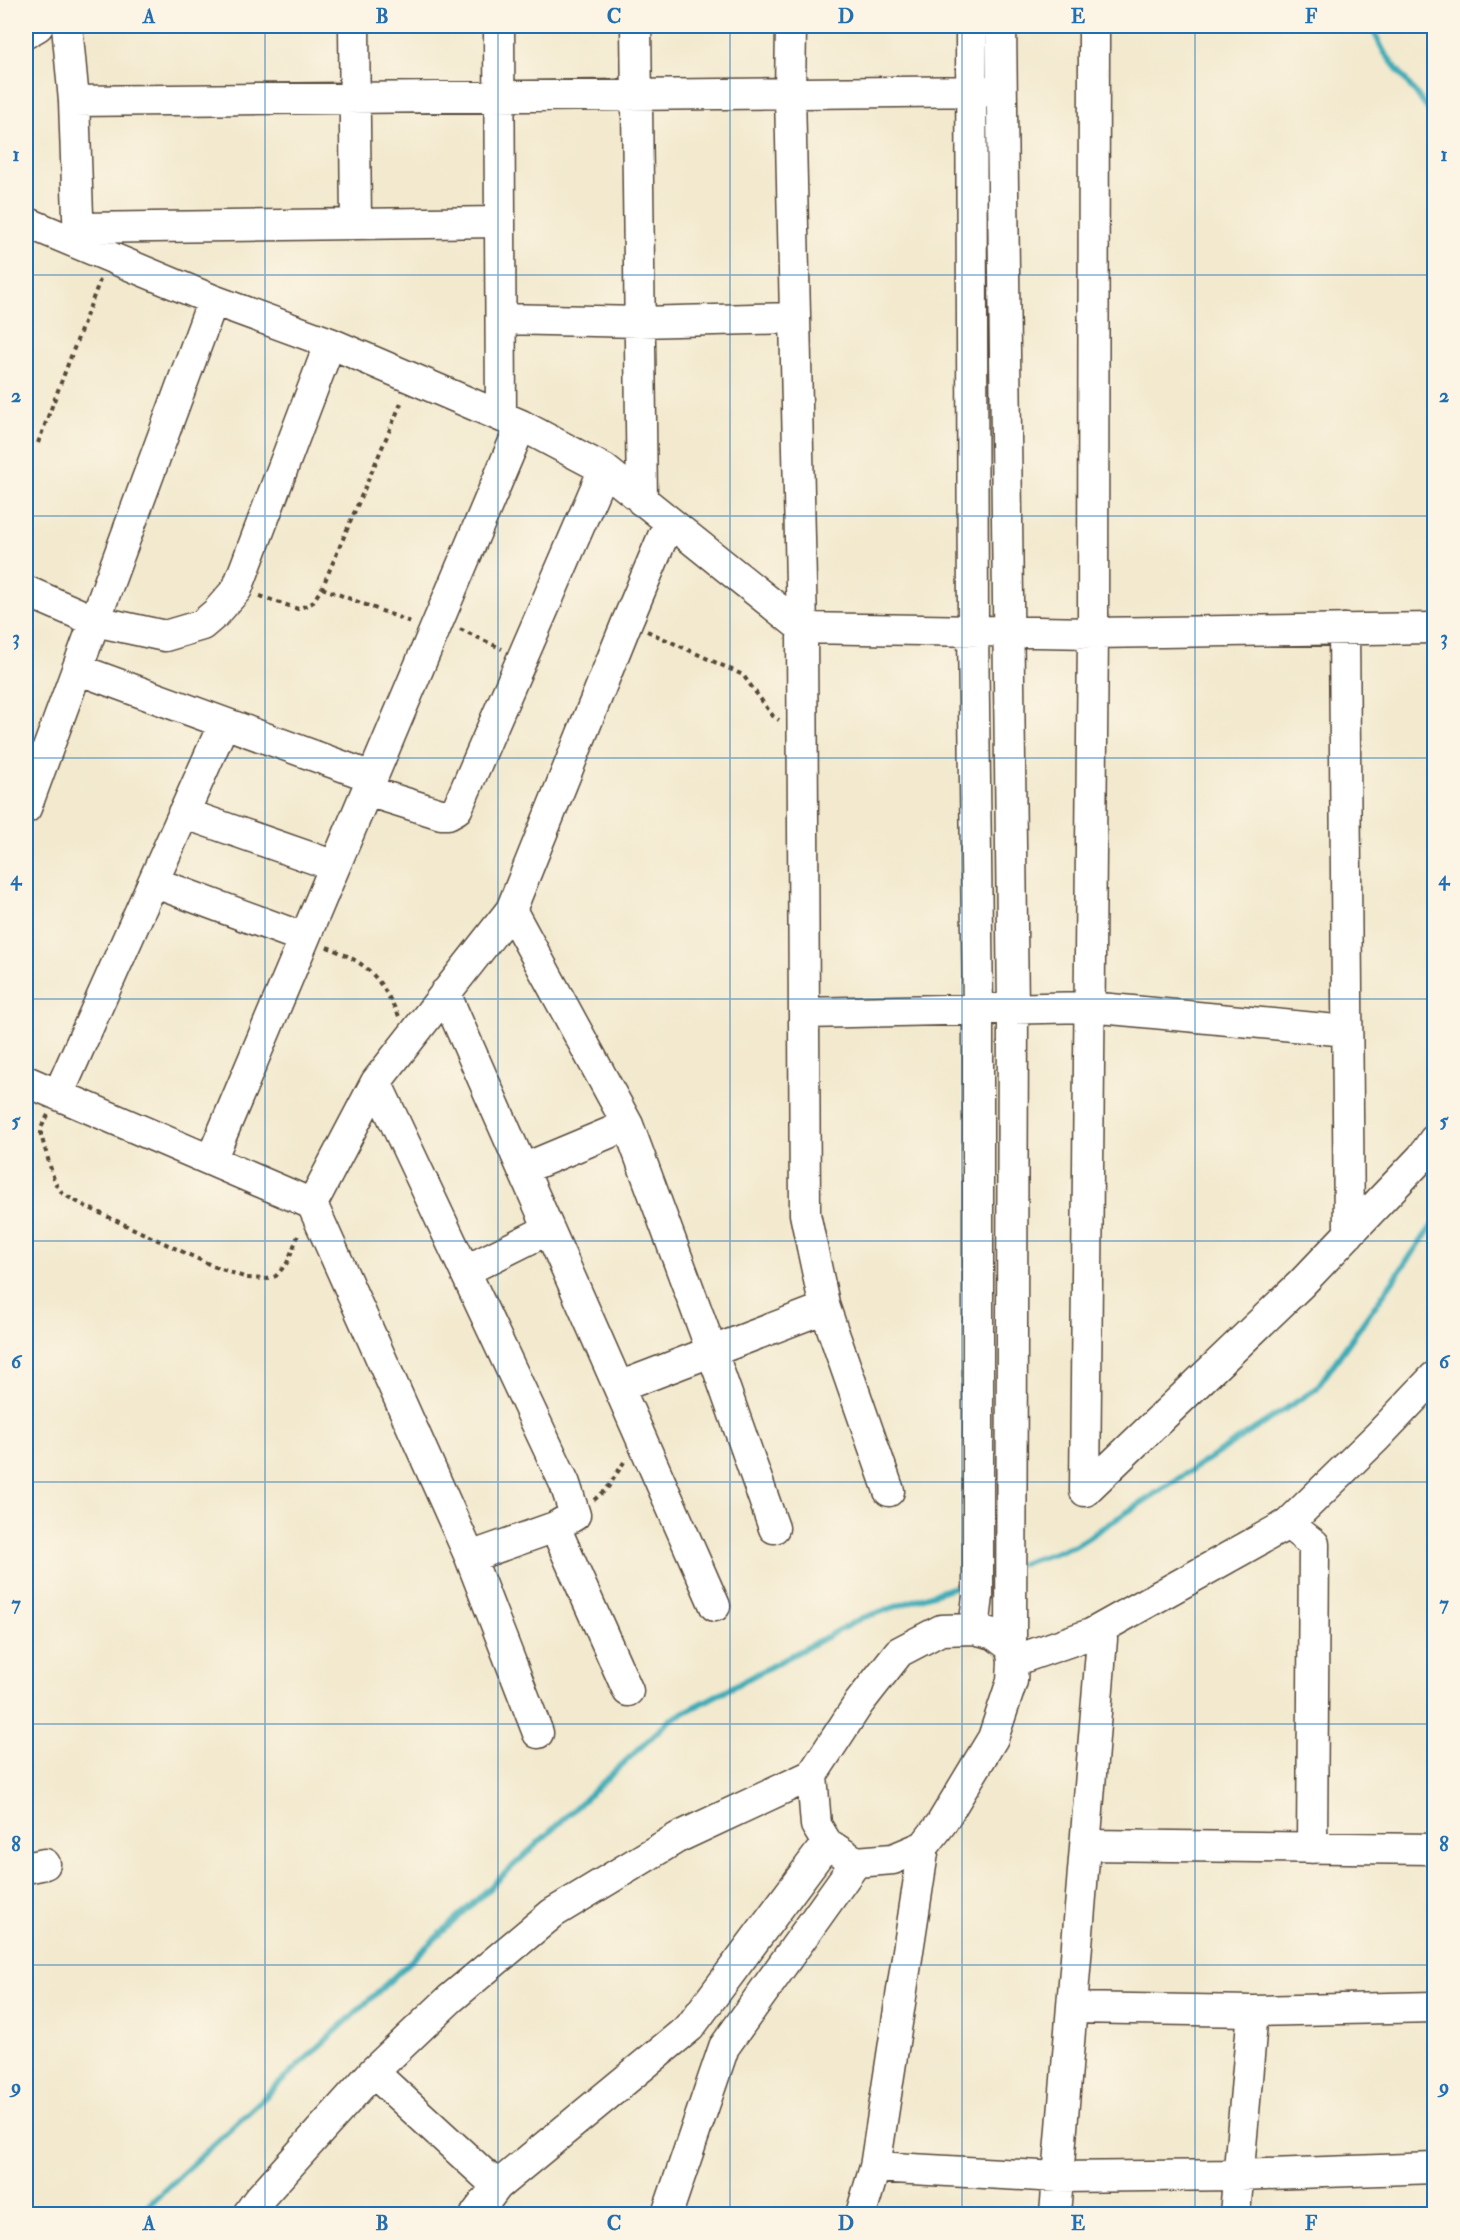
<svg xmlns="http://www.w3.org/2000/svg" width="1460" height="2240" viewBox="0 0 1460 2240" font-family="'IM FELL Double Pica',serif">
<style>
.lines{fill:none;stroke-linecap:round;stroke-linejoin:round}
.stream{stroke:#3babb7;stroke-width:6}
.minor-casing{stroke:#564738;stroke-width:33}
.path{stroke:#564738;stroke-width:4;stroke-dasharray:4.5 4.5;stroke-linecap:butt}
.minor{stroke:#fff;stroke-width:30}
.grid{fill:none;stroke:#1f6fb2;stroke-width:1.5;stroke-opacity:0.55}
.neatline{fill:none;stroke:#1f6fb2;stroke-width:2}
.grid-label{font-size:20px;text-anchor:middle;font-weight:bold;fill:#1f6fb2}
</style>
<rect width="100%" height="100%" fill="#fcf5e5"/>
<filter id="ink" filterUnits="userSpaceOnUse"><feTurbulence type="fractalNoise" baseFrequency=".0167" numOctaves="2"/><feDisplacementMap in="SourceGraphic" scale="12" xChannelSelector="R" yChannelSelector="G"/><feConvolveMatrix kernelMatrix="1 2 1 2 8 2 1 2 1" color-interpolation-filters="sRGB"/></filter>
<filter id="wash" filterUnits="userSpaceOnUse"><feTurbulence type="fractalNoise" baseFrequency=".008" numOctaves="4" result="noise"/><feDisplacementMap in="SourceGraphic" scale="24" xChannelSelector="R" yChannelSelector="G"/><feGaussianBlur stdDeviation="1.35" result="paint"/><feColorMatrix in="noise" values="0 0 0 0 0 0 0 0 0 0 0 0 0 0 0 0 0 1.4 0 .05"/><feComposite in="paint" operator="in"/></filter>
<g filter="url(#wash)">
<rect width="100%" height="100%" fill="#f2e9ce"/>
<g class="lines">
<path class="stream" d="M1371,26L1384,52L1434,117
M1021,1564L1075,1546L1316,1389L1434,1223
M139,2214L670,1720L862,1618L969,1582"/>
</g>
</g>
<g filter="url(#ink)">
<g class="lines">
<g class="minor-casing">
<path id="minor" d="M67,26L74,101L79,244
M354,26L356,224
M499,26L501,416
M636,26L642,501
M791,26L790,94L802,628L805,1214L825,1308L889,1491
M971,26L973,631L978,1010V1596L974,1629
M1001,26L1013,1009L1011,1647
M26,33L38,26
M74,101L991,91
M26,222L213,300L330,343L521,425L604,469L802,628L1093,633L1434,628
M79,228L500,222
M501,319L640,322L794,318
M26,591L95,621L165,636L202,625L216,613L237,589L330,343
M1344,629L1349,1234
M77,669L372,777
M367,791L441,814H448L457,809L604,469
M26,808L213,300
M183,813L335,866
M153,882L304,938
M511,910L628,1125L712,1352L774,1528
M445,993L715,1606
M805,1013L1089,1007L1347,1031
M26,1081L312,1204L470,1557L538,1733
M376,1082L565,1484L575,1515L555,1527L470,1557
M58,1095L224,723
M211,1160L521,425
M523,1169L628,1125
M312,1204L376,1082L511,910L627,622L669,522
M465,1271L549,1229
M619,1387L825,1308
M1085,1491L1093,633L1094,26
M1085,1491L1301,1284L1422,1157L1434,1140
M1288,1524L1314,1544L1312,1848
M555,1527L628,1691
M974,1629L994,1634L1011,1647L1013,1661L1012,1681L993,1738L941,1824L924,1846L893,1859L856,1862L827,1843L816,1825L812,1775L859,1703L899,1652L941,1630Z
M1091,1634L1288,1524L1377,1437L1434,1377
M1013,1661L1091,1634L1097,1635L1102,1639L1055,2214
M1086,1845L1434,1849
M26,1868L45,1864
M1072,2008L1253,2011L1434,2007
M373,2072L497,2186
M875,2167L1058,2177L1239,2175L1434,2168
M248,2214L258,2200L373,2072L450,1999L553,1913L677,1838L812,1775
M476,2214L497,2186L690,2027L827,1843
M667,2214L724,2047L856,1862
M861,2214L875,2167L924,1846
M1235,2214L1253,2011"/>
</g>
<path class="path" d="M38,443L100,280
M322,588L413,623
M260,596L298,609L312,603L322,588L402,401
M460,629L502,649
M647,631L743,675L773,716L779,720
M327,947C370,964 378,976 399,1016
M48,1115L41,1128V1135L55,1183L63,1194L85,1206L213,1266L247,1278L268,1279L276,1276L287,1263L298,1236
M594,1500L607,1489L624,1462"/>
<use href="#minor" class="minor"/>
</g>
</g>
<path class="grid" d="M265,26V2214M498,26V2214M730,26V2214M962,26V2214M1195,26V2214M26,275H1434M26,516H1434M26,758H1434M26,999H1434M26,1241H1434M26,1482H1434M26,1724H1434M26,1965H1434"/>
<rect width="1460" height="2240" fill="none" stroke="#fcf5e5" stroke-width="66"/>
<rect x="33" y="33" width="1394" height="2174" class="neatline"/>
<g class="grid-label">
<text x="149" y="23">A</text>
<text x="382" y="23">B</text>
<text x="614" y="23">C</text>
<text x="846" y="23">D</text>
<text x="1078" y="23">E</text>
<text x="1311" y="23">F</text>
<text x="16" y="161">1</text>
<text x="1444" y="161">1</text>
<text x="16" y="402">2</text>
<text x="1444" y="402">2</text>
<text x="16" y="644">3</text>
<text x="1444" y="644">3</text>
<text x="16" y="885">4</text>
<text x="1444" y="885">4</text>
<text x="16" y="1127">5</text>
<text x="1444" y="1127">5</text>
<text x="16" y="1368">6</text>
<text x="1444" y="1368">6</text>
<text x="16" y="1610">7</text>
<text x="1444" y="1610">7</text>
<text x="16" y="1851">8</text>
<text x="1444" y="1851">8</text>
<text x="16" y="2093">9</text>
<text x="1444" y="2093">9</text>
<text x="149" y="2230">A</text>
<text x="382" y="2230">B</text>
<text x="614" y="2230">C</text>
<text x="846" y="2230">D</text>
<text x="1078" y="2230">E</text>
<text x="1311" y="2230">F</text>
</g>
</svg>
